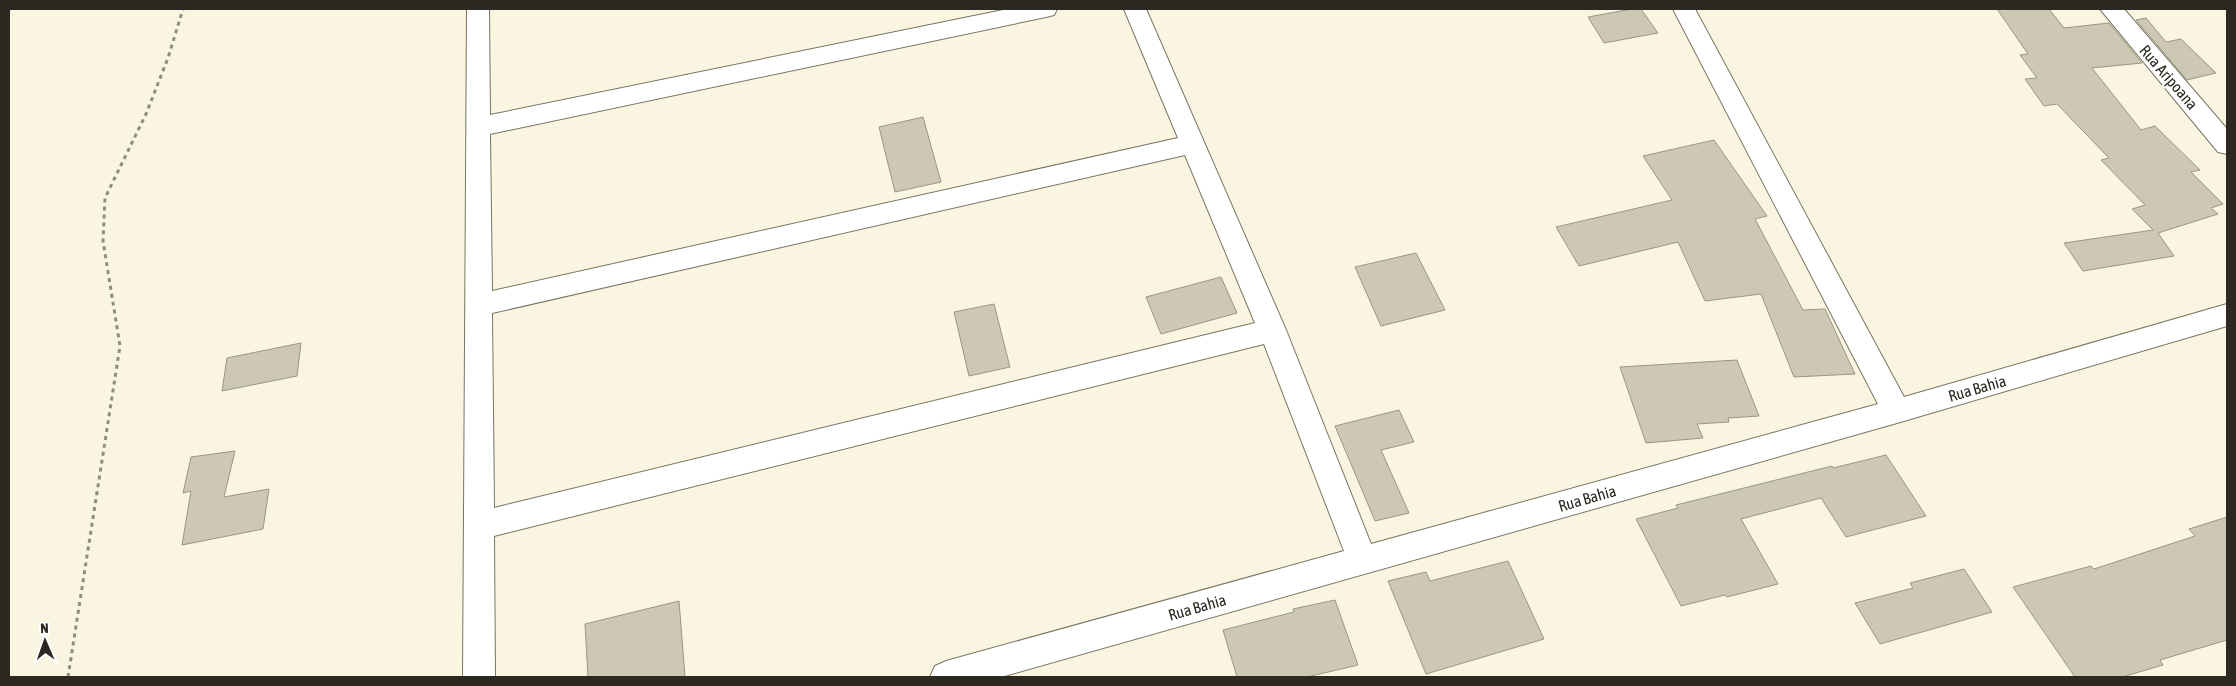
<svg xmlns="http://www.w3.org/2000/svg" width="2236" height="686" viewBox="0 0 2236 686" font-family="'Asap Condensed',sans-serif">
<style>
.building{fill:#ccc8b3;stroke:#9a9683}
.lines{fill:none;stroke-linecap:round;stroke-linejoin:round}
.minor-casing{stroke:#797563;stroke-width:2}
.path{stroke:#908d7e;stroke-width:3;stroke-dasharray:4 4;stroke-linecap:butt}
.minor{fill:#fff;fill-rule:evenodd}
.labels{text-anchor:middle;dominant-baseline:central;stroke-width:4;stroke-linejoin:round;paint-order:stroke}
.street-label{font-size:16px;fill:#2b2921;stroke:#fff}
</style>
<rect width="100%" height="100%" fill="#f9f5e0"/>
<path class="building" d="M1632,9H1641L1658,33L1604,43L1588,17Z
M1997,9H2049L2064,28L2109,23L2142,63L2092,68L2141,130L2155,126L2200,170L2191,172L2223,204L2211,208L2218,214L2158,233L2174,256L2083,271L2064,243L2153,230L2132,209L2145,205L2101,160L2109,158L2057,104L2044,106L2025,79L2037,78L2020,55L2028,54Z
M2146,18L2166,42L2181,39L2216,73L2187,80L2136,20Z
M923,117L941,182L895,192L879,127Z
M1714,140L1767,216L1755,219L1803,310L1825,309L1855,374L1794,377L1761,294L1705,301L1678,242L1579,266L1556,227L1672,200L1643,156Z
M1416,253L1445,310L1381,326L1355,267Z
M1221,277L1237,313L1161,334L1146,297Z
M994,304L1010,367L969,376L954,312Z
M301,343L297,376L222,391L227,358Z
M1737,360L1759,416L1728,418L1729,422L1697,424L1703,438L1646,443L1620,367Z
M1399,410L1414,442L1381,450L1409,513L1375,521L1335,426Z
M235,451L224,497L269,489L263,529L182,545L191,491L183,493L191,457Z
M1886,455L1926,516L1846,537L1821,498L1741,519L1778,584L1727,597L1725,595L1681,606L1636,519L1678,508L1676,505L1832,466L1833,468Z
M2227,517V640L2160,660L2163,665L2122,677H2075L2013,587L2091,566L2094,569L2195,536L2189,529Z
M1508,561L1544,639L1426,674L1388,581L1426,572L1430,581Z
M1964,569L1992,612L1880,644L1855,603L1913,588L1910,583Z
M1335,600L1358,665L1307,677H1237L1223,630L1294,612L1293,609Z
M679,601L685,677H588L585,624Z"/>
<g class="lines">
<g class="minor-casing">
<path id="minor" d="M467,9H489L490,115L1008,9H1057L1054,15L1046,17L490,134L492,291L1178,138L1124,9H1146L1286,330L1371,544L1878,404L1673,9H1695L1904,397L2227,304V326L1897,423L1001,677H930L935,666L946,661L1344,551L1264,344L494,536L495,677H463ZM1185,155L1255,323L494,508L492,313Z
M2100,9H2124L2227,129V154L2218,152Z"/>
</g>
<path class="path" d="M68,677L120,346L103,241L105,198L146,114L168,58L183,9"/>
<use href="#minor" class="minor"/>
</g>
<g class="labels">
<g class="street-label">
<text transform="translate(2169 77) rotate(49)">Rua Aripoana</text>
<text transform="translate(1977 388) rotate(-16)">Rua Bahia</text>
<text transform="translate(1587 498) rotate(-16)">Rua Bahia</text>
<text transform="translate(1197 607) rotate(-16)">Rua Bahia</text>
</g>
</g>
<rect width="2236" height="686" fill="none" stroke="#2b2921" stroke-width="20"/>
<g transform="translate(45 641) rotate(358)" stroke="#ffffff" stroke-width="4" paint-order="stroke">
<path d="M0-4L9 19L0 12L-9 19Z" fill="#2b2921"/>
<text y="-8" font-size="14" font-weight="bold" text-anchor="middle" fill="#2b2921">N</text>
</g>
</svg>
